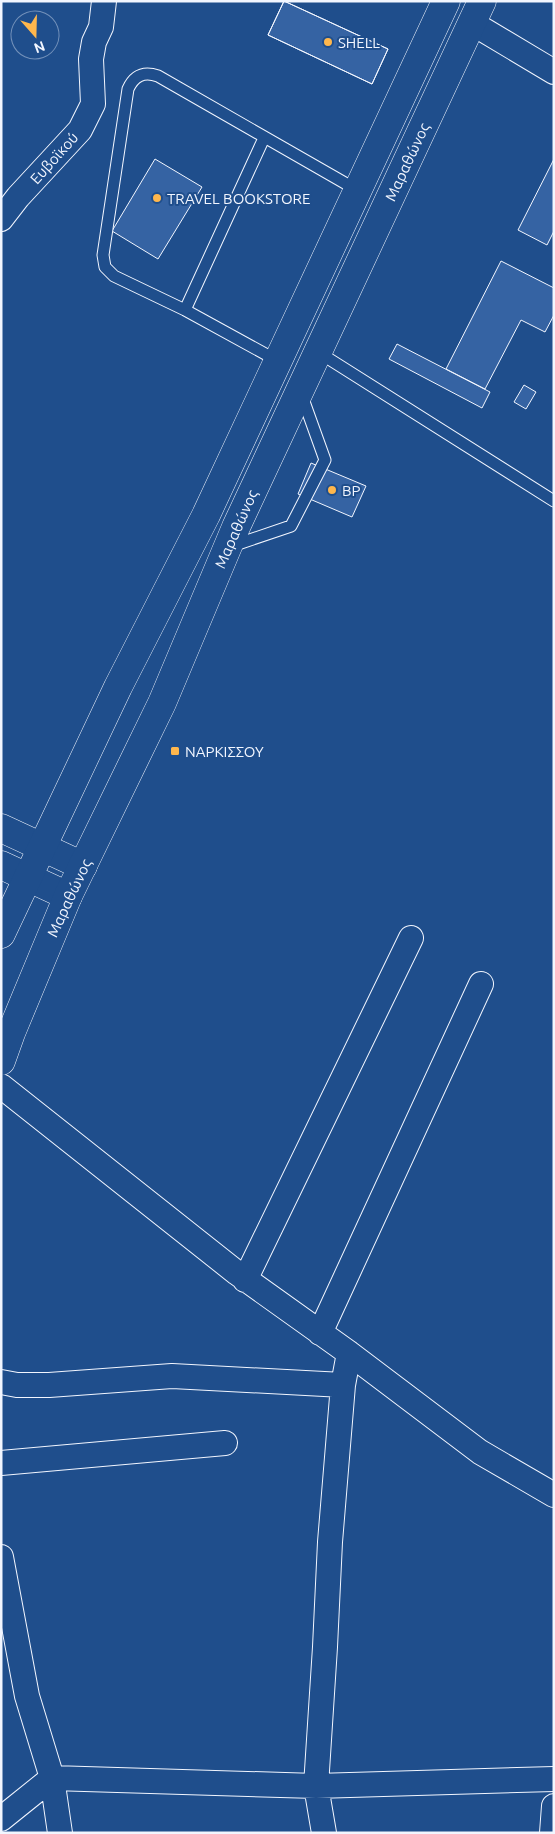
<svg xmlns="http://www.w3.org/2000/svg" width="555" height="1834" viewBox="0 0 555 1834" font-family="Ubuntu,sans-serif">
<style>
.building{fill:#3563a3;stroke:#f2f6ff}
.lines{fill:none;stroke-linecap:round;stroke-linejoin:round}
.service-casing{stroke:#f2f6ff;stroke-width:13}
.minor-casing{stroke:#f2f6ff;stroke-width:26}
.tertiary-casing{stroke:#f2f6ff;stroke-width:29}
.primary-casing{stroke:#f2f6ff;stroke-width:29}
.service{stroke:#1f4e8c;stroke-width:11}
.minor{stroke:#1f4e8c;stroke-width:24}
.tertiary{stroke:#1f4e8c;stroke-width:28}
.primary{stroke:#1f4e8c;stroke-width:28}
.poi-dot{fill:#ffb74d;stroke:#1f4e8c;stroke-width:2}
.labels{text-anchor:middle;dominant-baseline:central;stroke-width:4;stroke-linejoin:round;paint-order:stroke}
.poi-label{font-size:15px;fill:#f2f6ff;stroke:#1f4e8c;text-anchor:start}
.street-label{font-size:15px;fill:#f2f6ff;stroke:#1f4e8c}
</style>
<rect width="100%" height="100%" fill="#1f4e8c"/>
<path class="building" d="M284,1L388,49L372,84L268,35Z
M284,1L388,49L372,84L268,35Z
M155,159L202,187L158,259L112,231Z
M554,159V231L547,245L518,230Z
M501,261L554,288V315L545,332L521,320L485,389L446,369Z
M397,344L490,392L482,408L389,359Z
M524,385L536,392L526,409L514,402Z
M311,463L366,486L352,517L298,494Z"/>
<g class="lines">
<g class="service-casing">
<path id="service" d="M185,310L264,138
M318,352L554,501
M278,361L185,310L114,276L105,267L103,255L128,89C134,76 143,71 158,76L357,190
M232,546L291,526L325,460L302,396"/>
</g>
<g class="minor-casing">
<path id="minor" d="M472,23L554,72
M1,219L18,197L80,130L93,104L91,59L94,42L101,27L104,1
M1,1086L237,1273L349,1353L480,1452L554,1495
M245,1280L411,938
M320,1333L481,984
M1,1382L17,1385H49L172,1376L343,1385
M1,1463L225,1443
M1,1557L27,1696L52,1778L60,1833
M1,1819L52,1778L316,1786L554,1779
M324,1833L316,1786L325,1647L330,1542L343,1385L349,1353
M552,1833L554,1806"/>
</g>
<g class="tertiary-casing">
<path id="tertiary" d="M1,828L83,866
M1,865L68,896"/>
</g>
<g class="primary-casing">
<path id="primary" d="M1,934L118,687L206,515L446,1
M1,1061L11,1033L68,896L162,703L236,527L482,1"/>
</g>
<use href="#service" class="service"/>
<use href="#minor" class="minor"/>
<use href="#tertiary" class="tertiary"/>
<use href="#primary" class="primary"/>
</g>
<g class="poi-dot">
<circle cx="328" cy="42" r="5"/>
<circle cx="157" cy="198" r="5"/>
<circle cx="332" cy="490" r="5"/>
<rect x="170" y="746" width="10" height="10" rx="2.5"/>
</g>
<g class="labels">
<g class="poi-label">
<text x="338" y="42">SHELL</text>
<text x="167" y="198">TRAVEL BOOKSTORE</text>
<text x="342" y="490">BP</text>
<text x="185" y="751">ΝΑΡΚΙΣΣΟΥ</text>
</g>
<g class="street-label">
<text transform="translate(54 158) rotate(-48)">Ευβοϊκού</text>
<text transform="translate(407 162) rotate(-65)">Μαραθώνος</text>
<text transform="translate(236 529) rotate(-66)">Μαραθώνος</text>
<text transform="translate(69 898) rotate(-65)">Μαραθώνος</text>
</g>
</g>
<rect width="555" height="1834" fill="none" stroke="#f2f6ff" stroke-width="5"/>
<g transform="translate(35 35) rotate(160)"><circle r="24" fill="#1f4e8c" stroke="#7391ba"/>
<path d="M0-4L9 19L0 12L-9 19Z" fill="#ffb74d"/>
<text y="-8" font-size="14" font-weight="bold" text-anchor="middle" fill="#f2f6ff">N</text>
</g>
</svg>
